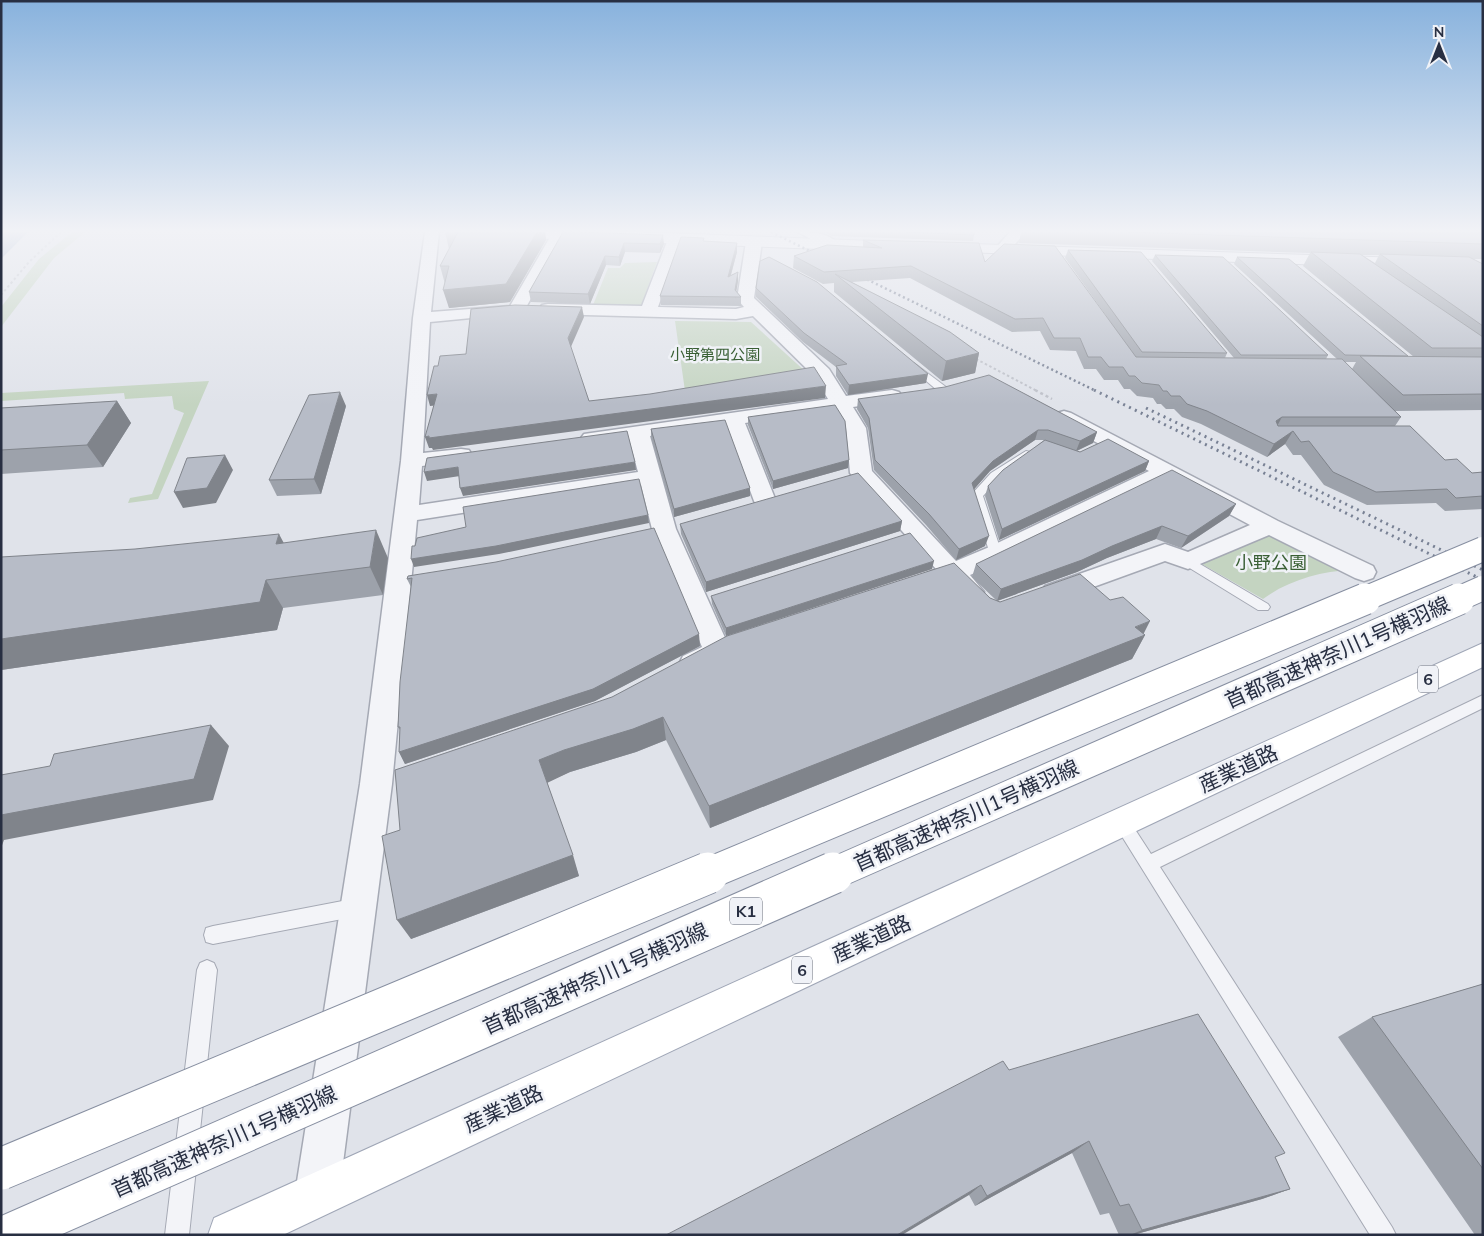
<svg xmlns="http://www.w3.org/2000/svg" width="1484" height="1236" viewBox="0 0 1484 1236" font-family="Mulish,'Noto Sans JP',sans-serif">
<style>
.green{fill:#c4d4c1}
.water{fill:#99aecc}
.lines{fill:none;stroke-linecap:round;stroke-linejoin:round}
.service-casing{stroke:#a5a9b4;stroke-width:2}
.minor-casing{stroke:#a5a9b4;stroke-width:3}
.tertiary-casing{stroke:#a5a9b4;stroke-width:2}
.primary-casing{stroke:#9fa6b6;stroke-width:2}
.path-far1{stroke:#bec1c9;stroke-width:2;stroke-dasharray:2.5 2.5;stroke-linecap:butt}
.path{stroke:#bec1c9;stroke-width:2.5;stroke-dasharray:3 3;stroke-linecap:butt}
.service{fill:#f3f4f8;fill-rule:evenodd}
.minor{fill:#f3f4f8;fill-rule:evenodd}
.tertiary{fill:#f3f4f8;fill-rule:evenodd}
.primary{fill:#fff;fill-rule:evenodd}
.rail-far1{stroke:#788194;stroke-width:2.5;stroke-dasharray:2 3;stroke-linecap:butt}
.rail{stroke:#788194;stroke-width:3;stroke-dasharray:2 4.5;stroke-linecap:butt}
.motorway-bridge-far2-casing{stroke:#878fa1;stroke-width:26;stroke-linecap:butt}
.motorway-bridge-far1-casing{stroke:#878fa1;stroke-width:33;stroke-linecap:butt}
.motorway-bridge-casing{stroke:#878fa1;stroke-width:43;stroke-linecap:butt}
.motorway-bridge-far2{stroke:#fff;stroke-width:24}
.motorway-bridge-far1{stroke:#fff;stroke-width:31}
.motorway-bridge{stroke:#fff;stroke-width:41}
.wall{fill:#9da2ab;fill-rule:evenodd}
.shaded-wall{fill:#80848b}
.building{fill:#b7bcc7;stroke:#80848b}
.labels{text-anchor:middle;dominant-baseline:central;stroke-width:5;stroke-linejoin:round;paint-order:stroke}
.far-park-label{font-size:15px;fill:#395f34;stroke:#f0f2f7}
.shield{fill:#f0f2f7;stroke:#646a78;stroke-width:1}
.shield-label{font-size:16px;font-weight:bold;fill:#282f42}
.park-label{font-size:18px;fill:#395f34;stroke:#f0f2f7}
.near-street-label{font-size:21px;fill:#282f42;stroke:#f0f2f7}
</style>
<rect width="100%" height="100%" fill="#e0e3ea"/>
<path class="green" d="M72,232H85L54,258L1,327V307L39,259Z
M657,262L641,306L593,305L608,268H620L625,263Z
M675,321L751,322L807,373L685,391Z
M209,381L158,499L128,503L130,498L152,494L184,413L174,409L172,396L125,399L124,393L1,401V393Z
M1273,531L1351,570C1321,571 1287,581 1263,599L1200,563Z"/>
<path class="water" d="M1,232H28L1,259Z"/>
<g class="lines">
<g class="service-casing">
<path id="service" d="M914,363L946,387V391H938L911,368V364Z
M1026,451L1030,452L1032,454L1030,456L999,479L983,496L1002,554L1001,557H991L971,495L991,473Z
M1188,557L1268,604L1270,607L1268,610H1258L1183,564L1182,561L1183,558Z
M1483,695V708L1160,867L1392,1227L1396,1235H1370L1113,822L1115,817L1121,814L1127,817L1151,854Z
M358,898L364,901L367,907L364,913L358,916L213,944L206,942L204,935L206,928L213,926Z
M207,960L214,963L217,970L189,1235H165L197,970L200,963Z"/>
</g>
<g class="minor-casing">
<path id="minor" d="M425,232H439L431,312L510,306L553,232L566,234L523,313L430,322L423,453L461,449L469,450L472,455L469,460L422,466L419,505L638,472L629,439L591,444L584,442L581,438L584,434L828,399L814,376L753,316L736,319L548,314L542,313L539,309L542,305L548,304L642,306L668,239L670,236H680L682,239L658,307L736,309L744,307L737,299L746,242L749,239H759L762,242L754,298L829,369L846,396L892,390L899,392L902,396L899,400L853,407L866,428L872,471L956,561L987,548L1149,471L1057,421L1054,417L1057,413L1064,411L1071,413L1278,521L1373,566L1376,572L1373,578L1364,581L1355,578L1269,535L1188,569L1165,561L1063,598L1054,601L1045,598L1041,592L1045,586L1165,544L1188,552L1250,525L1166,480L1005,560L970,575L984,592L980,598C964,603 959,595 949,584L936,588L927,585L923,579L927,573L936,569L850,473L846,428L835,410L745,423L776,501L773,506L765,508L757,506L754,501L726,425L650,436L676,529L731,651L727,658L693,675L683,672L679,664L683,656L702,647L652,529L641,485L417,520L392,784L339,1194L332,1209L317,1216L302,1209L295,1194L360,784L401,461L413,318Z
M798,232C812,232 828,232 838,244L835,247H825Z
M1010,232H1026L1007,253H997L994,250Z"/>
</g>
<g class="tertiary-casing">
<path id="tertiary" d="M497,232H638L900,242L906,244L908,247L906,250L900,252L504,237L499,235Z
M943,243L1464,260L1483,270V282L1460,270L937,251L935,248L937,245Z"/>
</g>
<g class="primary-casing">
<path id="primary" d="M1483,643V667L283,1235H208L214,1218Z"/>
</g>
<path class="path-far1" d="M1,295L29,262L61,232
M976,359L1037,391"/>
<path class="path" d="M1035,390L1052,399"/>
<use href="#service" class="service"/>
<use href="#minor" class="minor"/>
<use href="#tertiary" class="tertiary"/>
<use href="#primary" class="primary"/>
<path class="rail-far1" d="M771,232L822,257
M858,275L1096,391"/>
<path class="rail" d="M1094,390L1483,580
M1146,408L1483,570"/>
<g class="motorway-bridge-far2-casing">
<path id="motorway-bridge-far2" d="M1362,600L1483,549
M1456,600L1483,588"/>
</g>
<g class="motorway-bridge-far1-casing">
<path id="motorway-bridge-far1" d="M705,875L1365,599
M830,875L1459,599"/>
</g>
<g class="motorway-bridge-casing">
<path id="motorway-bridge" d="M1,1169L708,873
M9,1235L833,873"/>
</g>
<use href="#motorway-bridge-far2" class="motorway-bridge-far2"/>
<use href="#motorway-bridge-far1" class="motorway-bridge-far1"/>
<use href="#motorway-bridge" class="motorway-bridge"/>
</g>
<path class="wall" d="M445,232H545L546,240L510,302L449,308L445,284L440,266L449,249Z
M563,232L664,244L660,253L625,252L620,266L606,265L590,304L531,302L529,292Z
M824,232H974V235L973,241L832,236Z
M1021,232H1483V259H1472L1483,264V410L1395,411L1401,417L1395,426L1445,460L1472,473L1483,472V509L1445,511L1436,503L1367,505L1324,485L1301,455H1293L1285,444L1267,457L1201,424L1182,417L1174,409H1166L1161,404H1157L1153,398L1137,396L1130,389H1124L1118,380H1104L1096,369H1084L1076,351L1050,350L1040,331L1012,332L910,278L852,282L979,353L975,373L942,381L834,292V283L823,284L793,268L794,256L863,247V240L985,262L1107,317L1065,258L1068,250L1227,353L1225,358H1234L1152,261L1155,255L1328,355L1326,359H1337L1234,264L1237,257L1408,356V357H1414L1303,266L1310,253L1019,243ZM1362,255H1379L1375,263ZM1345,362H1356L1352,369Z
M704,241L737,252L731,275L738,272V281L736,291L741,297V306L661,305L660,296Z
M756,288L926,383L848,395L836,376V367L803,342L756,297Z
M858,399L1097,432L1093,443L1077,451L1080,452L1149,461L1145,471L999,540L985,496L988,486L1044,440H1035L990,471L974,489L985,546L956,560L926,525L874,470L868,428L857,409Z
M117,401L131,423L103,467L1,474V408Z
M346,406L321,494L277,496L269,480Z
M748,417L848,468L773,489L748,425Z
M651,429L750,496L674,517L651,437Z
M1236,504L1229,516L1181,548L1156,539L1107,558L1077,572L997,601L1143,634L1145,635L1132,659L710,828L666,740L636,752L570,772L547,782L579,876L411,939L395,770L990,598L997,601L972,577L976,564Z
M902,521L900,531L706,592L681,534L680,524Z
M284,543L388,558L383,595L283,608L277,630L1,670Z
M932,569L726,636L712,604L711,596Z
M408,576L700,646L595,701L405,764L399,752L400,730L398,727L411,587L407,579Z
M1483,984V1235H1475L1338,1037L1372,1017Z
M1009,1070L1275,1157L1290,1189L1262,1199L1133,1235H1119L1109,1213L1100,1215L1072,1153L975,1206L969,1195Z"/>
<path class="shaded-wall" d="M537,232H545L546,240L510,302L449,308L443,290Z
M663,235L664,244L660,253V244Z
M624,243L625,252L620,266L619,257Z
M737,243V252L728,285V277Z
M605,256L606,265L590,304L588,294Z
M738,272V281L735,299V290Z
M582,307L584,317L570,349L568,338Z
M979,353L975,373L942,381L946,361Z
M928,374L926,383L848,395L849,385Z
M826,386L825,398L433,450L432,448H429L425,437Z
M340,392L346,406L321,494L314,479Z
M437,394L440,405L430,406L427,395Z
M117,401L131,423L103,467L87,445Z
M1282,417L1275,430L1276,421Z
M1038,430L1035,440L990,471L970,494L972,483L993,461Z
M1293,431L1285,444L1267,457L1274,444Z
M1097,432L1093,443L1076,451L1080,441Z
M225,455L233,470L216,503L183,508L174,492Z
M849,460L848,468L773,489V481Z
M1149,461L1145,471L999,540L1002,529Z
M635,462L636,470L463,496L460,488Z
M458,467L460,476L427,481L424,472Z
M750,488V496L674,517V509Z
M1236,504L1229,516L1181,548L1188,536Z
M648,515L649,523L499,554L414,567L411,559Z
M902,521L900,531L706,592V582Z
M1162,526L1156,539L1107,558L1077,572L997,601L1001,589Z
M376,530L388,558L383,595L370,567Z
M279,534L294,562L276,544Z
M989,536L985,546L956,560L959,549Z
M934,561L932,569L726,636V628Z
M266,580L283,608L277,630L1,670V639Z
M1150,621L1142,637L1145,635L1132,659L710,828L709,806Z
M699,634L700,646L595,701L405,764L399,752Z
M663,717L666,740L636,752L570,772L547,783L539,760L564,750Z
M211,725L229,746L213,800L4,840L1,848V815Z
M573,855L579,876L411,939L397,920Z
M1089,1141L1072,1153L975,1206L987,1196Z
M981,1185L969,1195L902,1235H897Z
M1290,1189L1262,1199L1133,1235H1130L1142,1230Z"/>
<path class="building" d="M458,232H537L506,284L443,290L449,266H440Z
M563,232H579L663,235L660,244L624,243L619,257L605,256L588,294L529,292Z
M906,232H974V235Z
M1128,232H1483V244Z
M681,237L704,238L703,241L737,243L728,277L738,272L735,290L741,297L660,296Z
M863,240L979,243L985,262L1004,244L1055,246L1136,357L1342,359L1401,417H1282L1276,421L1278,426H1410L1445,460L1457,459L1472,473L1483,472V496L1456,498L1447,489L1376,492L1333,472L1309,441L1301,442L1293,431L1274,444L1207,411L1187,404L1180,396H1171L1167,391H1163L1159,385L1142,383L1135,376H1129L1123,367H1109L1101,357H1088L1080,338H1054L1043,318L1015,319L911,266L824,272L794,256L827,245L882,248Z
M1068,250L1141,252L1227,353L1142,352Z
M1311,252L1360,254L1483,337V348H1432Z
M1380,254L1469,257L1483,264V326Z
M1155,255L1223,257L1328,355H1241Z
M769,257L817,282L928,374L849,385L836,366L847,364L804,333L756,288L760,261Z
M1237,257L1289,259L1408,356L1345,355Z
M835,274L950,332L979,353L946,361Z
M515,305L582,307L568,338L589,401L650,394L814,367L826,386L429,438V436L425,437L437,394L427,395L434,366H438L440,356L466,354L471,309Z
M1360,356L1483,357V394L1403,395Z
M989,375L1097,432L1080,441L1048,430H1038L993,461L972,483L989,536L959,549L929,514L875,460L869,418L858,399L945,387Z
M340,392L314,479L269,480L309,395Z
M117,401L87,445L1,450V408Z
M835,405L845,421L849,460L773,481L748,417Z
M725,420L750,488L674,509L651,429Z
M627,431L635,462L460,488L458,467L424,472L427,458Z
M1108,439L1149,461L1002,529L988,486L1003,470L1045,440L1080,452Z
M225,455L207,488L174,492L187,458Z
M1172,470L1236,504L1188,536L1162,526L1112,546L1082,560L1001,589L976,564Z
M858,473L902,521L706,582L680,524Z
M639,479L648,515L496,546L411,559L412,546H415L417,538L466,527L463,507Z
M654,528L699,634L593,689L399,752L400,727H398L400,682L412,578L407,579L408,576L496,562Z
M376,530L370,567L266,580L260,602L1,639V557L135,549L279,534L276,544Z
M910,533L934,561L726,628L711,596Z
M954,563L990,598L1000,602L1080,574L1110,600L1123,597L1150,621L1135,627L1145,635L709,806L663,717L633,729L564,750L539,760L573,855L397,920L382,836L400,830L395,770L612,697L727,636Z
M211,725L194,779L1,815V775L50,766L54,754Z
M1483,984V1169L1372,1017Z
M1198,1014L1285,1153L1275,1157L1290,1189L1142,1230L1129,1204L1120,1206L1089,1141L987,1196L981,1185L897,1235H666L1003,1061L1009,1070Z"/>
<linearGradient id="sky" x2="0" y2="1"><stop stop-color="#88b2dd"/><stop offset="0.57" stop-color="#f1f2f6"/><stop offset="1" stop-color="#f1f2f6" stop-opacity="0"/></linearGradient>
<rect width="1484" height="405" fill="url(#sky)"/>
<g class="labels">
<g class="far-park-label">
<text x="715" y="354">小野第四公園</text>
</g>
<g class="shield">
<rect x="1418" y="665.5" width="20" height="27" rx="4"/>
<rect x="730" y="897.5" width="32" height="27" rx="4"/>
<rect x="792" y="956.5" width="20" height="27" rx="4"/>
</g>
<g class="shield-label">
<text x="1428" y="679">6</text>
<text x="746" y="911">K1</text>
<text x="802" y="970">6</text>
</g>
<g class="park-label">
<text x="1271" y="562">小野公園</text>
</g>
<g class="near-street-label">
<text transform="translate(1337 652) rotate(-24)">首都高速神奈川1号横羽線</text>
<text transform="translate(1238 768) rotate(-25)">産業道路</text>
<text transform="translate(966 815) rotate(-24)">首都高速神奈川1号横羽線</text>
<text transform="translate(871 938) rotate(-25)">産業道路</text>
<text transform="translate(595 978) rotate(-24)">首都高速神奈川1号横羽線</text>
<text transform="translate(503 1108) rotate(-25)">産業道路</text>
<text transform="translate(224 1141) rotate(-24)">首都高速神奈川1号横羽線</text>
</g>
</g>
<rect width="1484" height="1236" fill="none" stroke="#282f42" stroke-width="5"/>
<g transform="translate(1439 45)" stroke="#f0f2f7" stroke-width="4" paint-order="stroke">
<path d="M0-4L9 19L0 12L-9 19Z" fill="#282f42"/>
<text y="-8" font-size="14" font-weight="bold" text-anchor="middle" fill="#282f42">N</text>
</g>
</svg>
